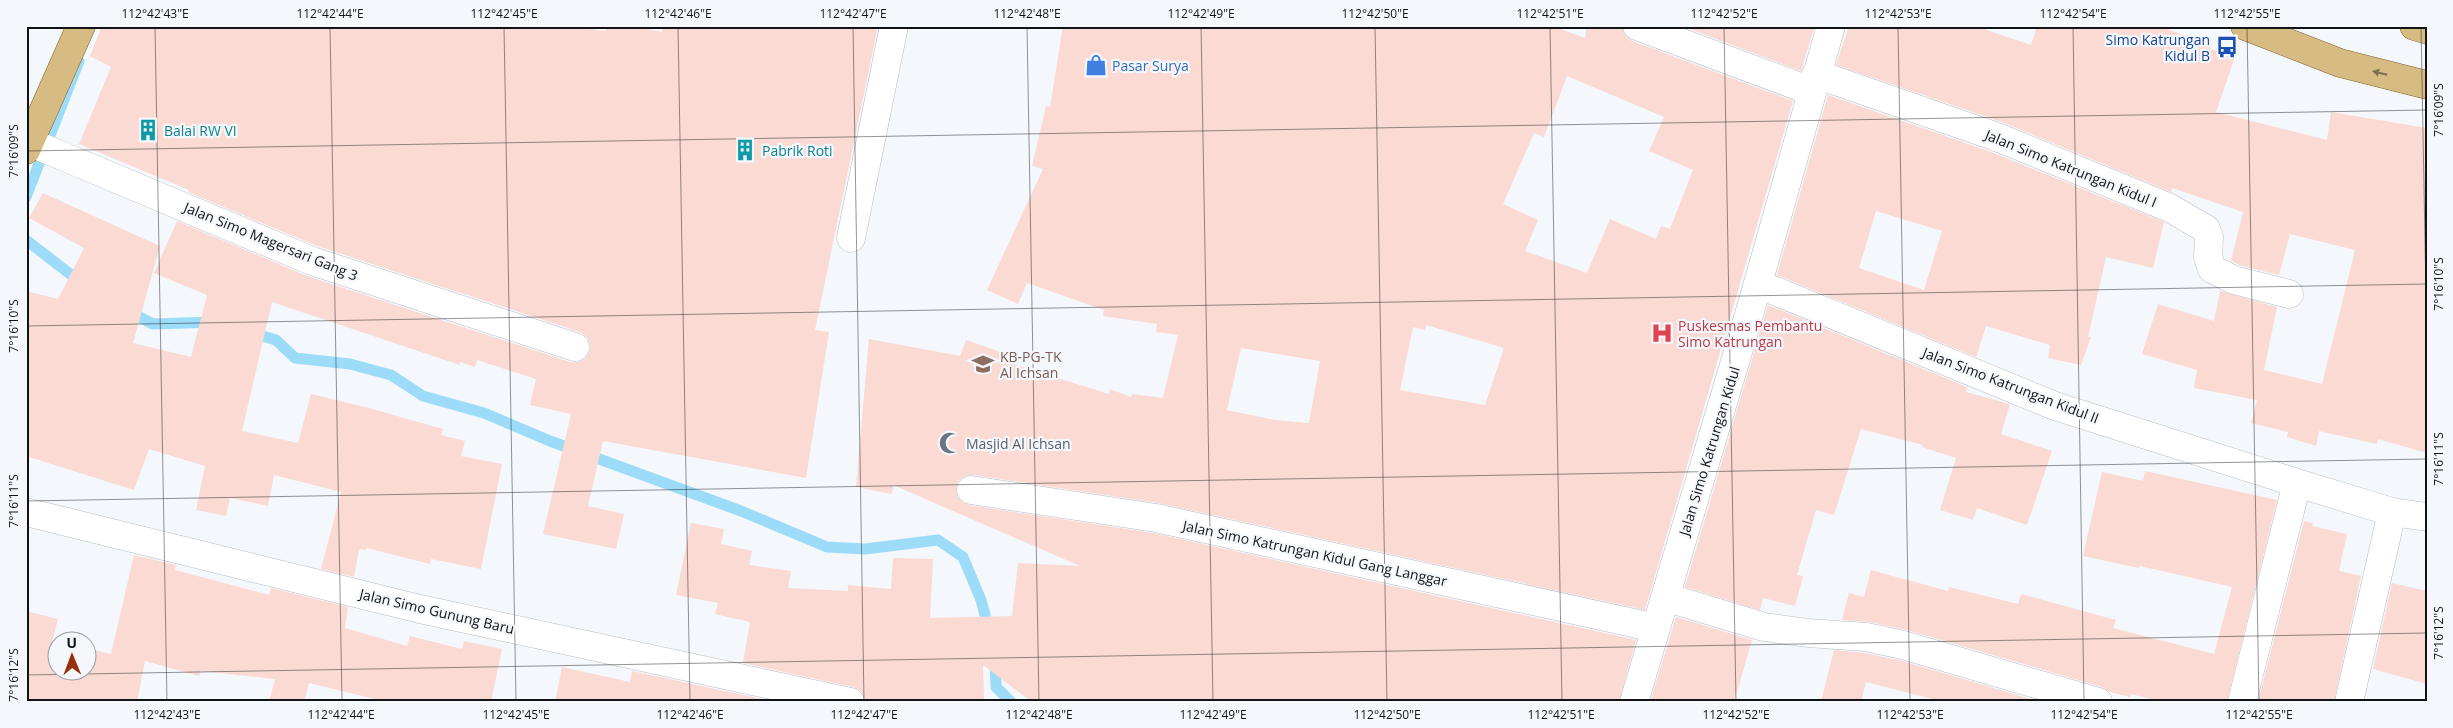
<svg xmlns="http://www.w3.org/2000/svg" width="2453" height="728" viewBox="0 0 2453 728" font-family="'Open Sans',sans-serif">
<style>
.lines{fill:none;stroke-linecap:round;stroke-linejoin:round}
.stream{stroke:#9ddcf8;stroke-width:11}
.building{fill:#fbdad3;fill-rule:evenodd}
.minor-casing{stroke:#babdc2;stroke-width:29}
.major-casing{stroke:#806327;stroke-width:29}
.minor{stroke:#fff;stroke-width:28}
.major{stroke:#d6bb83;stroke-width:28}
.oneway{fill:#7e6f52}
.ticks{fill:none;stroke:#121315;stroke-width:1;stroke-opacity:0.45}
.labels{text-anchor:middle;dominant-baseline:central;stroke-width:4.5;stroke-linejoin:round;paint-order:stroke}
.transit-label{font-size:14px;fill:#164399;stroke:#f4f7fc;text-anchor:end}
.shop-label{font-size:14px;fill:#366cbe;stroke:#f4f7fc;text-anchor:start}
.culture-label{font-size:14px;fill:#0d838f;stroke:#f4f7fc;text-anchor:start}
.street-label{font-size:14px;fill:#121315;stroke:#f4f7fc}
.health-label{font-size:14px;fill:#be3a42;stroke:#f4f7fc;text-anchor:start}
.education-label{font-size:14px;fill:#785e54;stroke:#f4f7fc;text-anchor:start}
.worship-label{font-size:14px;fill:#5b616d;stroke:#f4f7fc;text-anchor:start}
.neatline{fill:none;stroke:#121315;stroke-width:2}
.ticks-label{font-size:12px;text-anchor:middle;fill:#121315}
</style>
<rect width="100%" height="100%" fill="#f4f7fc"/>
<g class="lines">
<path class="stream" d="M26,197L79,61
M26,240L83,284
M126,310L153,324L215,322
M249,332L276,340L295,358L350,364L391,375L423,396L484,413L550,441L741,511L827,547L865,549L938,540L963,557L981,600L989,630
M995,660L996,687L1011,702"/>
</g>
<path class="building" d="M102,26H564L606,31L607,26H632L662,32L663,26H878L815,330L829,332L806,478L603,441L588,506L624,514L616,549L543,534L571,414L530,405L536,379L477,360L475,367L460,362V365L272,302L242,431L298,443L311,394L369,408L443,429L441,435L465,441L461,456L502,464L481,569L431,559L430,564L367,548L366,550L359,549L354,577L321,569L341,492L274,475L268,506L230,498L226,516L196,510L205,466L149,449L134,490L26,456V291L58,299L84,248L29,218L43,193L160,246L133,343L191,357L207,295L154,273L177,221L307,276L570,362H578L585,359L590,351V344L587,337L580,332L317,246L188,192L189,190L79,144L111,67L90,56Z
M1063,26H1552L1585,38L1587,26H1622L1625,36L1632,41L1793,101L1645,610L1158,503L973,475L965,476L959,480L956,487L957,496L962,502L969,505L1153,533L1636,640L1619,702H1032L983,665L984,702H865L861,691L853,687L743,663L750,622L715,614L718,603L676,595L691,523L724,529L721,544L752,551L749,565L791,571L788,588L848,591V585L891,589L893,558L933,559L930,618L1012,616L1018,563L1080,566L893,485L892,494L856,487L869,339L960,356L966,340L1012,356L1010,363L1109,394L1110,389L1131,397L1132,394L1163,398L1178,335L1156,332L1157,324L1103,316L1104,310L1027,283L1018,304L987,290L1043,169L1032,166L1046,106L1050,107ZM1567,76L1664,117L1649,151L1693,170L1670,229L1661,226L1656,239L1610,219L1587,273L1525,251L1538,220L1503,204L1534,133L1544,137ZM1426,325L1504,348L1485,405L1400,390L1413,327L1425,330ZM1241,348L1320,361L1309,423L1275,420L1227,410Z
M1682,26H1808L1814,28L1801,71Z
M1849,26H1975L2031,45L2037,26H2158L2212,45L2210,49L2235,57L2216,112L2327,140L2331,112L2427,128V453L2378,439L2377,444L2319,431L2316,446L2287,437L2288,432L2251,423L2257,400L2194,388L2197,370L2142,354L2158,304L2214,321L2220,291L2277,307L2264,370L2322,384L2355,250L2290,234L2279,275L2239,265L2231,261L2243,212L2172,188L2171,192L2002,122L1836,65Z
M1828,95L1991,152L2164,222L2153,268L2106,257L2088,337H2091L2081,365L2048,358L2050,345L1986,326L1976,357L1777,275ZM1876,211L1942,231L1924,290L1859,268Z
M1768,305L1967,387L1966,392L2010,404L2001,434L2052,451L2027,525L1977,508L1973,520L1940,510L1956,458L1922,447L1923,445L1861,429L1834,515L1816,510L1797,575L1803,576L1795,606L1763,598L1760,610L1685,587Z
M2145,471L2277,500L2227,702H2162L2131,694L2130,697L2110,692L2102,687L1907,630L1869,622L1842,620L1849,593L1864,597L1871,570L1948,591L1949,587L2018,604L2021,594L2116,620L2113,628L2214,654L2232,587L2140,566L2139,568L2083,556L2102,472L2143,481Z
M2304,521L2313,523L2312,526L2347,534L2339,571L2361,576L2334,702H2258Z
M134,555L176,565L175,570L269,595L271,588L348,607L345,628L407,646L410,636L462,649L464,641L502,649L491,702H387L309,683L304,702H269L275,679L201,671L199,676L145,661L137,702H26V611L58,619L52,642L58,643V670H88V649L111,654Z
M2392,583L2427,591V684L2373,669Z
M1676,617L1752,640L1734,702H1650Z
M1834,650L1864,653L1899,660L2041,702H1944L1866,682L1861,702H1821Z
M562,667L630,682L632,671L775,702H555Z"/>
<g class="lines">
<g class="minor-casing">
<path id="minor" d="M1637,26L1811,91
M1816,74L1997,137L2170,208L2206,229L2209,237L2208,257L2212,269L2234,280L2289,294
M29,142L312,261L575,347
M851,238L894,26
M1758,284L2055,406L2297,483L2392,512L2427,517
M971,490L1156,518L1656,628
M26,512L420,609L850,702
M1665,597L1764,627L1808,633L1866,637L1903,645L2098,702
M1634,702L1751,308L1831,26
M2242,702L2297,483
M2349,702L2392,512"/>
</g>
<g class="major-casing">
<path id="major" d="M2245,26L2340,63L2427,85
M2414,26L2427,30
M26,150L81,26"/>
</g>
<use href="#minor" class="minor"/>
<use href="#major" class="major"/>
</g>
<defs><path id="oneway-solid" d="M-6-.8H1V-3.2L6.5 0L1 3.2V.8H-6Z" transform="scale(1.25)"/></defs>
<use class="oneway" href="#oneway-solid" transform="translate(2380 73) rotate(-166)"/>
<path class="ticks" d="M155,26L167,702M330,26L342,702M504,26L516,702M678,26L690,702M853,26L864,702M1027,26L1039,702M1201,26L1213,702M1375,26L1387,702M1550,26L1562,702M1724,26L1736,702M1898,26L1910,702M2073,26L2084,702M2247,26L2259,702M2421,26L2427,347M26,151L2427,110M26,326L2427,284M26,501L2427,459M26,675L2427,633"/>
<defs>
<g id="bus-bare" transform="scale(1.725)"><path d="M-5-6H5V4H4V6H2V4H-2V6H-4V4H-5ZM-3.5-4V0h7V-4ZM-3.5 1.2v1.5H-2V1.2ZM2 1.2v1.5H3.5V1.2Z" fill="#1a4fb4" stroke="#f4f7fc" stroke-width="2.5" paint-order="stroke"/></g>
<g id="shop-bare" transform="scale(1.725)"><path d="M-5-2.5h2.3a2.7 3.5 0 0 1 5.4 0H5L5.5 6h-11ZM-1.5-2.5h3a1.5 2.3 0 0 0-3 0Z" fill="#3f7fe0" stroke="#f4f7fc" stroke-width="2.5" paint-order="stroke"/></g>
<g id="building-bare" transform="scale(1.725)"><path d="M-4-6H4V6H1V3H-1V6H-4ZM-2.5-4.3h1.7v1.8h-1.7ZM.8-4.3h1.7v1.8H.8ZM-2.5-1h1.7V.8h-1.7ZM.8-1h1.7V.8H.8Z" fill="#0f9aa8" stroke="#f4f7fc" stroke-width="2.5" paint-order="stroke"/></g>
<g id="hospital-bare" transform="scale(1.725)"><path d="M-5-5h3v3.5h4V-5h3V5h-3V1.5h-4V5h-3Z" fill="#e0444e" stroke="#f4f7fc" stroke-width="2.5" paint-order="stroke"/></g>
<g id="school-bare" transform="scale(1.725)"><path d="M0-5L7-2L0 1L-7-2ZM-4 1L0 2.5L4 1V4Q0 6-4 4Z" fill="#8d6e63" stroke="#f4f7fc" stroke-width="2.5" paint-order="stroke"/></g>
<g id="mosque-bare" transform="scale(1.725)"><path d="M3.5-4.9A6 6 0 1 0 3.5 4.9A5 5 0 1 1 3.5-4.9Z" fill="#6b7280" stroke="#f4f7fc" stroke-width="2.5" paint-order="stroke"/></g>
</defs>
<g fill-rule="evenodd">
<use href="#bus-bare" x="2227" y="47"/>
<use href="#shop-bare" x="1096" y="65"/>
<use href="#building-bare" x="148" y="130"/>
<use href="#building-bare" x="745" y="150"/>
<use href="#hospital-bare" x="1662" y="333"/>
<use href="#school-bare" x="983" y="364"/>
<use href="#mosque-bare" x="950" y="443"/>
</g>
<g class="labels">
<g class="transit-label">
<text x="2210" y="39">Simo Katrungan<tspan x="2210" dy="16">Kidul B</tspan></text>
</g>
<g class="shop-label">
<text x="1112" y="65">Pasar Surya</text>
</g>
<g class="culture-label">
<text x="164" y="130">Balai RW VI</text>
<text x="762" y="150">Pabrik Roti</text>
</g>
<g class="street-label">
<text transform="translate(2071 168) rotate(22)">Jalan Simo Katrungan Kidul I</text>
<text transform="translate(271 241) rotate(22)">Jalan Simo Magersari Gang 3</text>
<text transform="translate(2011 385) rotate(21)">Jalan Simo Katrungan Kidul II</text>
<text transform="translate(1709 451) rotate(-73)">Jalan Simo Katrungan Kidul</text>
<text transform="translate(1315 553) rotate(12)">Jalan Simo Katrungan Kidul Gang Langgar</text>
<text transform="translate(437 611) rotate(13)">Jalan Simo Gunung Baru</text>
</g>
<g class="health-label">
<text x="1678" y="325">Puskesmas Pembantu<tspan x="1678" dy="16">Simo Katrungan</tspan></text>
</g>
<g class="education-label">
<text x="1000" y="356">KB-PG-TK<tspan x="1000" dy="16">Al Ichsan</tspan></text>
</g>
<g class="worship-label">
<text x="966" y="443">Masjid Al Ichsan</text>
</g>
</g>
<rect width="2453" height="728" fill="none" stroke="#f4f7fc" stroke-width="55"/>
<g transform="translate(72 656) rotate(359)"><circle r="24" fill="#f4f7fc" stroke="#9a9ca0"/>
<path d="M0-4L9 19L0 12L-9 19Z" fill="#962f0b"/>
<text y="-8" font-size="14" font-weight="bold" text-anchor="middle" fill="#121315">U</text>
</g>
<rect x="28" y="28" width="2398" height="672" class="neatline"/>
<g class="ticks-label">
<text x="155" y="18">112°42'43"E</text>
<text x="330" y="18">112°42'44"E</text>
<text x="504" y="18">112°42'45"E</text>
<text x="678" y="18">112°42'46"E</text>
<text x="853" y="18">112°42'47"E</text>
<text x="1027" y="18">112°42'48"E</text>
<text x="1201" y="18">112°42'49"E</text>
<text x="1375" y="18">112°42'50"E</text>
<text x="1550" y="18">112°42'51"E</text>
<text x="1724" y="18">112°42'52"E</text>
<text x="1898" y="18">112°42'53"E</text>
<text x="2073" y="18">112°42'54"E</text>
<text x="2247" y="18">112°42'55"E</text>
<text transform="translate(2439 110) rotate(-90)" y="4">7°16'09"S</text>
<text transform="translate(14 151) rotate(-90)" y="4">7°16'09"S</text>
<text transform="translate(2439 284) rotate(-90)" y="4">7°16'10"S</text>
<text transform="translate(14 326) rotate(-90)" y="4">7°16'10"S</text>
<text transform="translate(2439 459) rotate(-90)" y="4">7°16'11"S</text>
<text transform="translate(14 501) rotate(-90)" y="4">7°16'11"S</text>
<text transform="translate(2439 633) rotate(-90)" y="4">7°16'12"S</text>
<text transform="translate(14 675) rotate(-90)" y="4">7°16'12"S</text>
<text x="167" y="719">112°42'43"E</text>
<text x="341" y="719">112°42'44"E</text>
<text x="516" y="719">112°42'45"E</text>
<text x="690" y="719">112°42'46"E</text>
<text x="864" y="719">112°42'47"E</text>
<text x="1039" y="719">112°42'48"E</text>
<text x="1213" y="719">112°42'49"E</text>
<text x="1387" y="719">112°42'50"E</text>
<text x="1561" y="719">112°42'51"E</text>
<text x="1736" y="719">112°42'52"E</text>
<text x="1910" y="719">112°42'53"E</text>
<text x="2084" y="719">112°42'54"E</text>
<text x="2259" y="719">112°42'55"E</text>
</g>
</svg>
